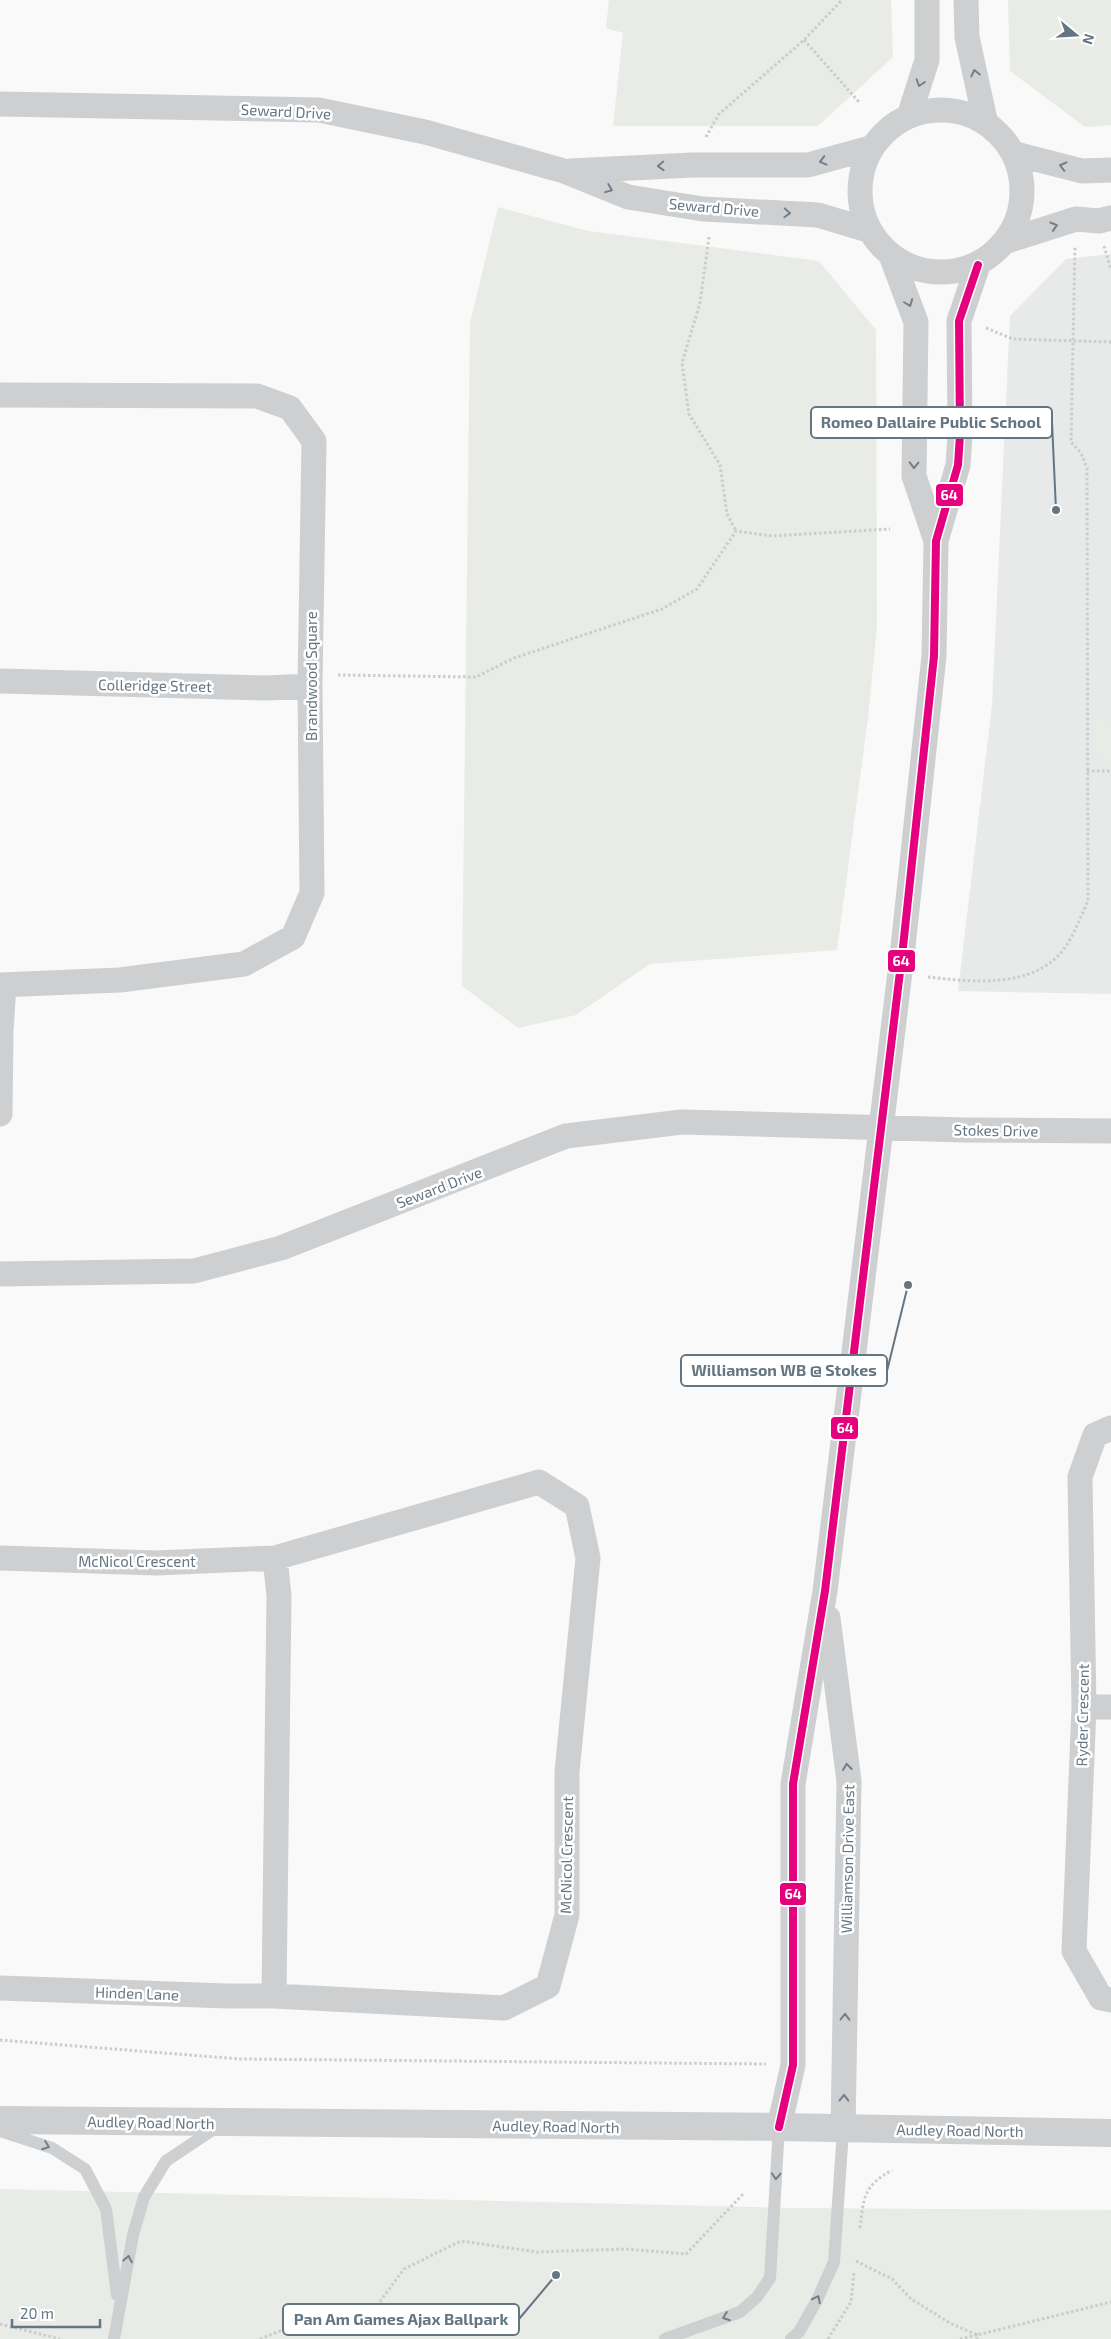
<svg xmlns="http://www.w3.org/2000/svg" width="1111" height="2339" viewBox="0 0 1111 2339" font-family="'Exo 2',sans-serif">
<style>
.built{fill:#e8e9e9}
.green{fill:#e8ebe6}
.lines{fill:none;stroke-linecap:round;stroke-linejoin:round}
.path{stroke:#cbcccd;stroke-width:3;stroke-dasharray:2.5 2.5;stroke-linecap:butt}
.service{stroke:#cecfd0;stroke-width:12}
.minor{stroke:#cecfd0;stroke-width:25}
.tertiary{stroke:#cecfd0;stroke-width:28}
.bus-1-casing{stroke:#fff;stroke-width:11}
.bus-1{stroke:#e5007d;stroke-width:8}
.oneway{stroke:#707f8b}
.labels{text-anchor:middle;dominant-baseline:central;stroke-width:5;stroke-linejoin:round;paint-order:stroke}
.street-label{font-size:15px;fill:#657683;stroke:#fff}
.leader{fill:none;stroke:#657683;stroke-width:2}
.callout-dot{fill:#657683;stroke:#fff;stroke-width:2}
.callout{fill:#fff;stroke:#657683;stroke-width:2}
.callout-label{font-size:16px;text-anchor:middle;font-weight:bold;fill:#657683}
.line-badge{stroke:#fff;stroke-width:2}
.badge-label{font-size:14px;text-anchor:middle;font-weight:bold;fill:#fff}
</style>
<rect width="100%" height="100%" fill="#f9f9f9"/>
<path class="built" d="M1111,254V994L958,991L992,705L1010,316L1066,259Z"/>
<path class="green" d="M609,0H891L893,57L818,126H613L623,33L606,28Z
M1008,0H1111V125L1085,127L1010,71Z
M498,207L588,231L819,261L876,330L877,627L868,718L837,950L650,964L576,1015L518,1028L462,986L470,323Z
M1095,710L1111,724V765L1097,764Z
M0,2189L791,2208L1111,2210V2339H0Z"/>
<g class="lines">
<path class="path" d="M804,40L859,102
M706,137L719,114L804,40L842,0
M709,237L700,303L682,363L689,414L720,465L727,514L736,531
M1104,246L1111,270
M986,328L1013,339L1111,342
M338,675L476,677L514,658L662,609L697,589L736,531L772,536L890,529
M1087,771H1111
M928,977C972,982 1034,989 1064,949C1074,935 1081,916 1088,901L1087,468L1081,453L1071,442L1075,247
M0,2040L240,2059L766,2064
M860,2228C864,2196 863,2187 892,2170
M856,2261L892,2279L911,2299L950,2323L977,2335L1111,2302
M0,2324L60,2339
M260,2339L327,2312L373,2311L404,2269L461,2241L537,2252L625,2249L686,2254L744,2193
M828,2339L851,2302L854,2272
M960,2339L977,2335V2339"/>
<path class="service" d="M0,2131L52,2148L85,2169L106,2209L117,2295
M114,2339L133,2235L144,2197L166,2161L217,2127
M665,2339L740,2312L757,2297L770,2278L779,2127
M791,2339L799,2332L817,2300L834,2262L843,2130"/>
<path class="minor" d="M966,0L967,37L985,120
M0,104L319,110L425,132L564,171L628,197L703,209L818,215L868,230
M860 191a81 81 0 1 1 162 0a81 81 0 1 1-162 0Z
M910,113L927,60V0
M1016,154L1082,171L1111,170
M571,171L692,165H808L870,148
M1007,241L1076,219L1099,221L1111,218
M892,258L916,322L914,476L936,541
M0,395L257,396L290,408L314,441L310,686L312,893L293,937L244,964L120,980L0,985
M0,681L267,688L310,686
M0,1114L1,1031L4,985
M0,1274L194,1271L281,1248L566,1136L682,1122L964,1130L1111,1131
M1111,1428L1095,1435L1080,1477L1084,1707L1074,1951L1101,1998L1111,2000
M0,1558L156,1563L275,1558L539,1482L577,1506L588,1558L567,1772V1915L548,1986L504,2008L274,1996L279,1596L275,1558
M828,1618L849,1781L843,2130
M1084,1707H1111
M0,1988L227,1996H274
M779,2127L793,2065V1784L825,1591L903,947L934,656L936,541L958,465L960,435L959,321L978,265"/>
<path class="tertiary" d="M0,2120L779,2127L1111,2133"/>
<g class="bus-1-casing">
<path id="bus-1" d="M779,2127L793,2065V1784L825,1591L903,947L934,656L936,541L958,465L960,435L959,321L978,265"/>
</g>
<use href="#bus-1" class="bus-1"/>
</g>
<defs><path id="oneway-chevron" d="M-2-3.5L2.5 0L-2 3.5" fill="none" stroke-width="1.6" stroke-linecap="round" stroke-linejoin="round" transform="scale(1.25)"/></defs>
<g class="oneway">
<use href="#oneway-chevron" transform="translate(975 73) rotate(-102)"/>
<use href="#oneway-chevron" transform="translate(920 83) rotate(108)"/>
<use href="#oneway-chevron" transform="translate(823 161) rotate(165)"/>
<use href="#oneway-chevron" transform="translate(661 166) rotate(178)"/>
<use href="#oneway-chevron" transform="translate(1063 166) rotate(-166)"/>
<use href="#oneway-chevron" transform="translate(609 189) rotate(22)"/>
<use href="#oneway-chevron" transform="translate(787 213) rotate(3)"/>
<use href="#oneway-chevron" transform="translate(1054 226) rotate(-17)"/>
<use href="#oneway-chevron" transform="translate(909 303) rotate(69)"/>
<use href="#oneway-chevron" transform="translate(914 465) rotate(91)"/>
<use href="#oneway-chevron" transform="translate(847 1767) rotate(-97)"/>
<use href="#oneway-chevron" transform="translate(845 2017) rotate(-89)"/>
<use href="#oneway-chevron" transform="translate(844 2098) rotate(-89)"/>
<use href="#oneway-chevron" transform="translate(46 2146) rotate(20)"/>
<use href="#oneway-chevron" transform="translate(776 2176) rotate(93)"/>
<use href="#oneway-chevron" transform="translate(128 2259) rotate(-79)"/>
<use href="#oneway-chevron" transform="translate(817 2299) rotate(-63)"/>
<use href="#oneway-chevron" transform="translate(726 2317) rotate(160)"/>
</g>
<g class="labels">
<g class="street-label">
<text transform="translate(286 111) rotate(3)">Seward Drive</text>
<text transform="translate(714 207) rotate(5)">Seward Drive</text>
<text transform="translate(311 676) rotate(-90)">Brandwood Square</text>
<text transform="translate(155 685) rotate(1)">Colleridge Street</text>
<text transform="translate(996 1130) rotate(1)">Stokes Drive</text>
<text transform="translate(439 1187) rotate(-21)">Seward Drive</text>
<text x="137" y="1561">McNicol Crescent</text>
<text transform="translate(1082 1715) rotate(-89)">Ryder Crescent</text>
<text transform="translate(566 1855) rotate(-89)">McNicol Crescent</text>
<text transform="translate(847 1859) rotate(-89)">Williamson Drive East</text>
<text transform="translate(137 1993) rotate(2)">Hinden Lane</text>
<text transform="translate(151 2122) rotate(1)">Audley Road North</text>
<text transform="translate(556 2126) rotate(1)">Audley Road North</text>
<text transform="translate(960 2130) rotate(1)">Audley Road North</text>
</g>
</g>
<path class="leader" d="M1056 510L1052 422M908 1285L887 1371M556 2275L519 2319"/>
<g class="callout-dot">
<circle cx="1056" cy="510" r="5"/>
<circle cx="908" cy="1285" r="5"/>
<circle cx="556" cy="2275" r="5"/>
</g>
<g class="callout">
<rect x="811" y="407" width="241" height="31" rx="5"/>
<rect x="681" y="1355" width="206" height="31" rx="5"/>
<rect x="283" y="2304" width="236" height="31" rx="5"/>
</g>
<g class="callout-label">
<text x="931" y="428">Romeo Dallaire Public School</text>
<text x="784" y="1376">Williamson WB @ Stokes</text>
<text x="401" y="2325">Pan Am Games Ajax Ballpark</text>
</g>
<g class="line-badge">
<rect x="935" y="483" width="29" height="24" rx="5" fill="#e5007d"/>
<rect x="887" y="949" width="29" height="24" rx="5" fill="#e5007d"/>
<rect x="830" y="1416" width="29" height="24" rx="5" fill="#e5007d"/>
<rect x="779" y="1882" width="28" height="24" rx="5" fill="#e5007d"/>
</g>
<g class="badge-label">
<text x="949" y="500">64</text>
<text x="901" y="966">64</text>
<text x="845" y="1433">64</text>
<text x="793" y="1899">64</text>
</g>
<g transform="translate(1076 35) rotate(108)" stroke="#ffffff" stroke-width="4" paint-order="stroke">
<path d="M0-4L9 19L0 12L-9 19Z" fill="#657683"/>
<text y="-8" font-size="14" font-weight="bold" text-anchor="middle" fill="#657683">N</text>
</g>
<path d="M12 2319v8h88v-8" fill="none" stroke="#657683" stroke-width="2.5"/>
<text x="20" y="2319" font-size="15" fill="#657683" stroke="#ffffff" stroke-width="4" paint-order="stroke">20 m</text>
</svg>
